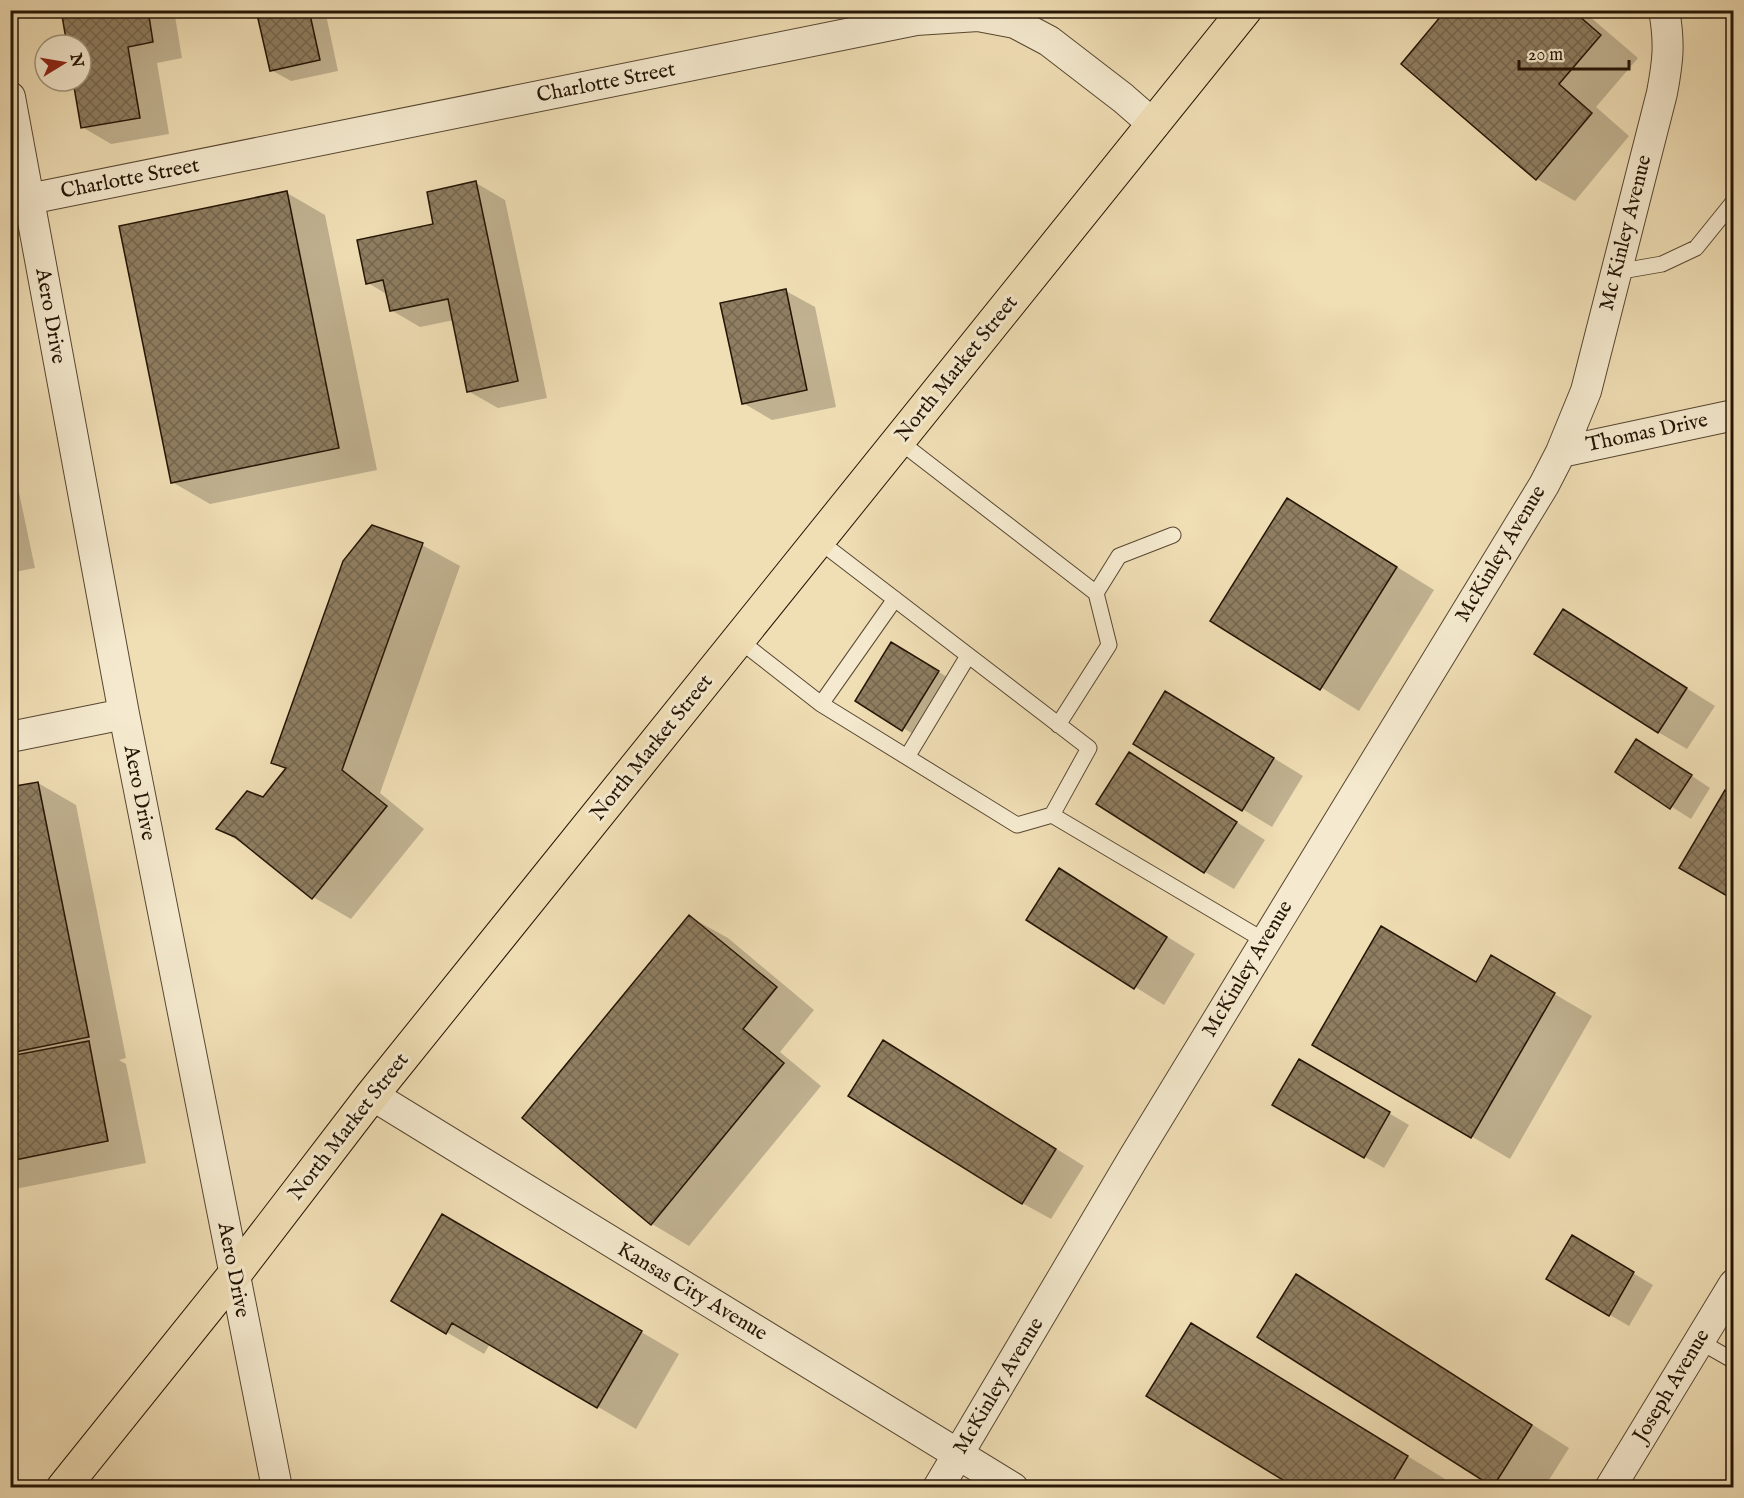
<svg xmlns="http://www.w3.org/2000/svg" width="1744" height="1498" viewBox="0 0 1744 1498" font-family="'IM FELL English',serif">
<style>
.shadow{fill:#0003}
.building{fill:url(#building-cross-hatch);stroke:#251505;stroke-width:1.5}
.lines{fill:none;stroke-linecap:round;stroke-linejoin:round}
.service-casing{stroke:#584731;stroke-width:17}
.minor-casing{stroke:#584731;stroke-width:32}
.primary-casing{stroke:#251505;stroke-width:35}
.service{stroke:#f5eacf;stroke-width:15}
.minor{stroke:#f5eacf;stroke-width:30}
.primary{stroke:#f0deb5;stroke-width:33}
.labels{text-anchor:middle;dominant-baseline:central;stroke-width:6;stroke-linejoin:round;paint-order:stroke}
.street-label{font-size:21px;fill:#251505;stroke:#f5eacf}
</style>
<defs>
<pattern id="building-cross-hatch" width="8" height="8" patternUnits="userSpaceOnUse" patternTransform="scale(1.5)"><rect width="8" height="8" fill="#8f7e61"/><path d="M0 0l8 8M0 8l8-8" fill="none" stroke="#75664e"/></pattern>
</defs>
<rect width="100%" height="100%" fill="#f0deb5"/>
<filter id="stains"><feTurbulence type="fractalNoise" baseFrequency=".00333" numOctaves="4"/><feColorMatrix values="0 0 0 0 .2 0 0 0 0 .09 0 0 0 0 .02 0 0 0 .5 -.17"/></filter>
<radialGradient id="worn" r=".72"><stop offset=".6" stop-color="#630" stop-opacity="0"/><stop offset="1" stop-color="#630" stop-opacity=".3"/></radialGradient>
<path class="shadow" d="M62,10H174L182,58L157,63L169,134L111,144L82,127L74,81H81V45H68Z
M258,10H325L338,71L291,81L271,70Z
M1448,10H1582L1638,58L1596,107L1629,136L1575,201L1537,179Z
M476,183L505,200L547,398L498,408L468,391L454,320L420,327L391,310L388,295L368,283L435,226Z
M287,193L325,215L377,470L210,504L172,482Z
M786,291L815,307L836,407L772,420L743,403Z
M10,450L35,568L10,573Z
M1325,522L1434,590L1359,711L1213,620Z
M422,545L460,566L380,793L424,829L351,919L313,897L253,849L218,829L263,799L286,770L273,762Z
M1563,611L1715,706L1687,749L1658,732Z
M911,655L957,683L923,740L857,700Z
M1195,710L1303,776L1272,827L1135,744Z
M1656,752L1710,788L1691,819L1617,772Z
M1129,754L1265,840L1234,889L1205,872Z
M38,783L76,805L126,1058L119,1060L126,1064L146,1163L10,1190V789Z
M1060,870L1195,954L1164,1005L1028,920Z
M690,917L728,938L814,1010L780,1052L821,1086L689,1246L652,1224Z
M1491,957L1592,1016L1510,1159L1314,1044L1476,984Z
M884,1042L1084,1166L1051,1219L1022,1203Z
M1300,1061L1409,1125L1384,1168L1274,1104Z
M442,1216L679,1354L636,1429L490,1344L484,1354L393,1301Z
M1572,1237L1653,1285L1629,1326L1548,1279Z
M1296,1276L1334,1298L1569,1448L1544,1488H1496L1259,1336Z
M1229,1347L1445,1479L1440,1488H1299Z"/>
<path class="building" d="M61,10H148L153,42L128,47L140,118L81,128L73,81H81V45H67Z
M256,10H309L320,60L270,71Z
M1446,10H1572L1601,35L1559,84L1592,113L1536,180L1401,64Z
M476,181L518,381L467,392L448,299L390,311L383,280L366,284L357,240L433,224L427,192Z
M287,191L339,448L171,483L119,226Z
M786,289L807,390L742,404L720,303Z
M1287,498L1397,567L1320,690L1210,621Z
M372,525L423,543L342,770L387,806L312,899L235,837L216,829L247,791L263,797L286,768L271,763L343,561Z
M1563,609L1687,688L1658,733L1534,654Z
M891,642L939,671L902,731L855,701Z
M1165,691L1274,758L1242,811L1133,744Z
M1636,739L1692,775L1670,809L1615,772Z
M1129,752L1237,822L1204,873L1096,804Z
M38,782L89,1037L10,1053V787Z
M1725,790L1734,795V900L1679,868Z
M1059,868L1167,937L1134,989L1026,920Z
M689,915L777,987L743,1029L784,1063L651,1225L522,1118Z
M1381,926L1476,982L1491,955L1555,993L1471,1138L1312,1045Z
M883,1040L1056,1149L1022,1204L848,1096Z
M89,1041L108,1141L10,1161V1056Z
M1299,1059L1390,1112L1364,1158L1272,1105Z
M442,1214L642,1331L597,1408L452,1323L446,1334L391,1301Z
M1572,1235L1634,1272L1609,1316L1546,1279Z
M1296,1274L1532,1425L1493,1487L1257,1337Z
M1191,1323L1408,1456L1389,1488H1296L1146,1396Z"/>
<g class="lines">
<g class="service-casing">
<path id="service" d="M1616,272L1662,264L1696,248L1734,201
M899,441L1096,593L1109,645L1058,725
M819,541L1089,748L1052,815
M1096,593L1119,556L1173,535
M739,640L821,704L1017,825L1052,815L1265,941
M821,704L895,599
M907,757L968,656
M1699,1341L1734,1361"/>
</g>
<g class="minor-casing">
<path id="minor" d="M10,97L124,714L277,1488
M29,199L916,20L978,16L1015,23L1049,41L1123,98L1154,125
M1561,452L1734,415
M10,737L124,714
M372,1095L1013,1488
M938,1488L1134,1157L1544,485L1561,452L1586,391L1662,93C1668,61 1670,43 1664,10
M1610,1488L1734,1284"/>
</g>
<g class="primary-casing">
<path id="primary" d="M63,1488L234,1275L372,1095L1245,10"/>
</g>
<use href="#service" class="service"/>
<use href="#minor" class="minor"/>
<use href="#primary" class="primary"/>
</g>
<g class="labels">
<g class="street-label">
<text transform="translate(606 83) rotate(-11)">Charlotte Street</text>
<text transform="translate(130 179) rotate(-11)">Charlotte Street</text>
<text transform="translate(1626 233) rotate(-76)">Mc Kinley Avenue</text>
<text transform="translate(50 316) rotate(80)">Aero Drive</text>
<text transform="translate(957 369) rotate(-51)">North Market Street</text>
<text transform="translate(1647 433) rotate(-12)">Thomas Drive</text>
<text transform="translate(1501 554) rotate(-59)">McKinley Avenue</text>
<text transform="translate(652 748) rotate(-51)">North Market Street</text>
<text transform="translate(139 793) rotate(79)">Aero Drive</text>
<text transform="translate(1248 969) rotate(-59)">McKinley Avenue</text>
<text transform="translate(349 1127) rotate(-52)">North Market Street</text>
<text transform="translate(233 1270) rotate(79)">Aero Drive</text>
<text transform="translate(692 1292) rotate(31)">Kansas City Avenue</text>
<text transform="translate(999 1386) rotate(-59)">McKinley Avenue</text>
<text transform="translate(1672 1386) rotate(-59)">Joseph Avenue</text>
</g>
</g>
<rect width="1744" height="1498" fill="none" stroke="#f0deb5" stroke-width="36"/>
<rect x="12" y="12" width="1720" height="1474" fill="none" stroke="#251505" stroke-width="3"/>
<rect x="18" y="18" width="1708" height="1462" fill="none" stroke="#251505" stroke-width="1.5"/>
<g transform="translate(63 63) rotate(79)"><circle r="28" fill="#f5eacf" stroke="#a2957e" stroke-width="1.5"/>
<path d="M0-4.5L10 22L0 15L-10 22Z" fill="#8f2418"/>
<text y="-9" font-size="16" font-weight="bold" text-anchor="middle" fill="#251505">N</text>
</g>
<path d="M1519 60v9h110v-9" fill="none" stroke="#251505" stroke-width="3"/>
<text x="1528" y="60" font-size="18" fill="#251505" stroke="#f5eacf" stroke-width="4.5" paint-order="stroke">20 m</text>
<rect width="100%" height="100%" filter="url(#stains)"/>
<rect width="100%" height="100%" fill="url(#worn)"/>
</svg>
